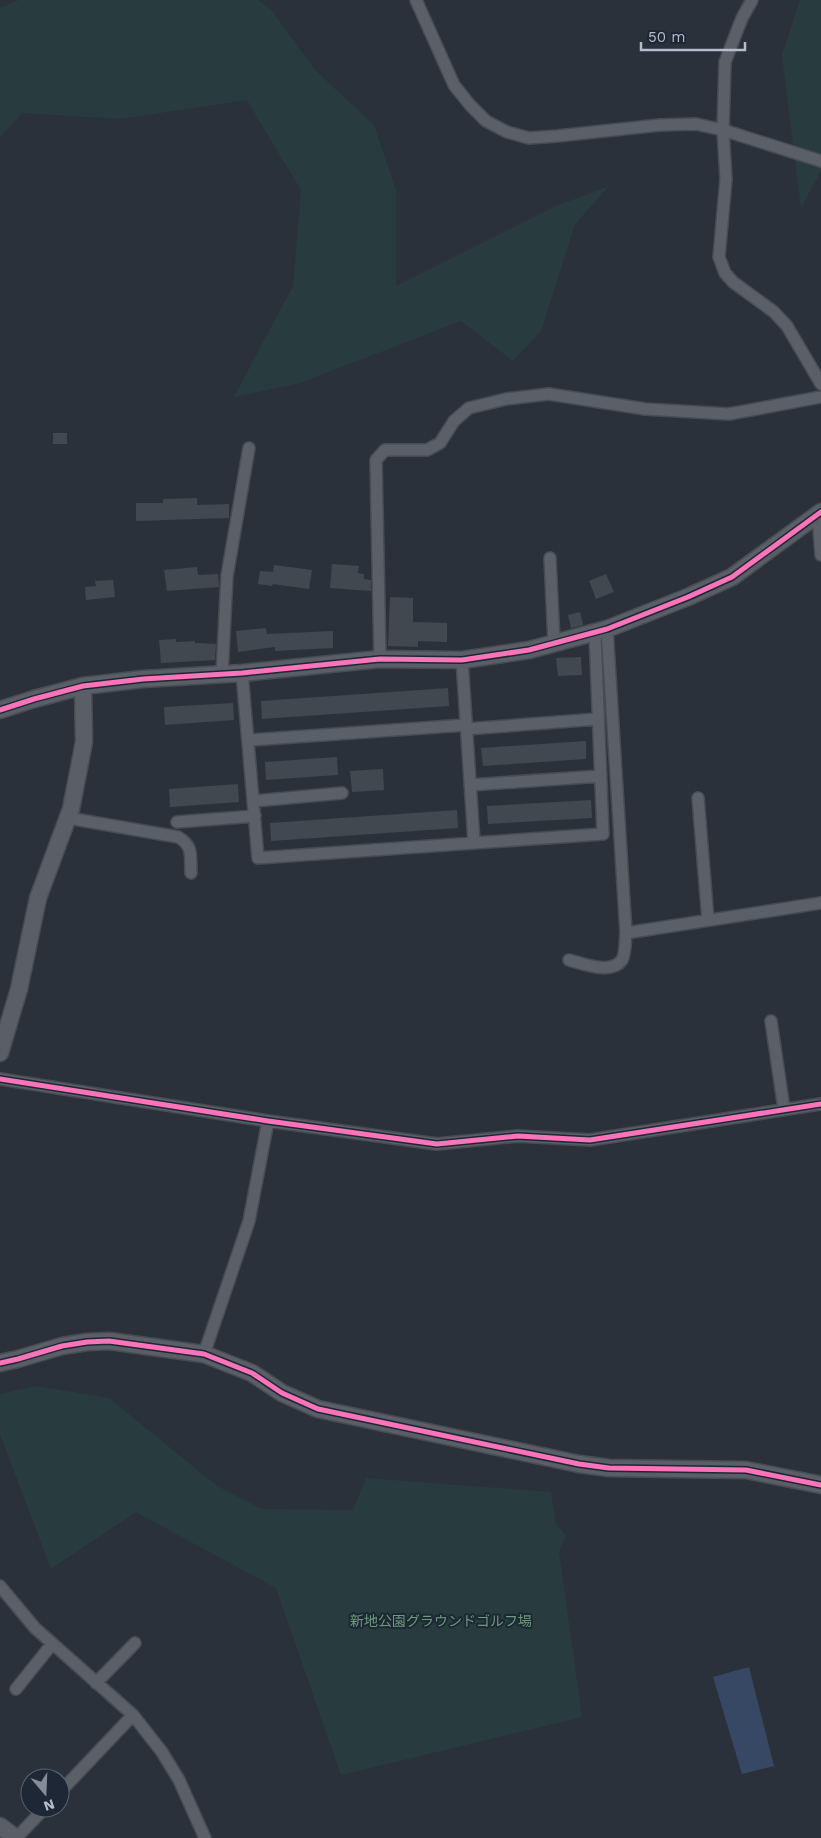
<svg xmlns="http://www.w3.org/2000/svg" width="821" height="1838" viewBox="0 0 821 1838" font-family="'Work Sans','Noto Sans JP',sans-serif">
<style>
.green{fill:#283c40}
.water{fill:#374864}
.building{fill:#424850}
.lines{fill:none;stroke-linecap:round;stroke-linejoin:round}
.street-casing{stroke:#474c53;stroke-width:14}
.secondary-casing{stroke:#474c53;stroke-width:19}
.street{stroke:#5b6068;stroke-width:11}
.secondary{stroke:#5a5e66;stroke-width:16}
.cycleway-casing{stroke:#1e2735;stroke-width:8}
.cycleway{stroke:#fb73b8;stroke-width:5}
.labels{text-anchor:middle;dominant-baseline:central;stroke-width:4;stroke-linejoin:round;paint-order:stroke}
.park-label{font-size:14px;fill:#6c9c78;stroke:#1e2735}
</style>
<rect width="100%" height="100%" fill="#2b313a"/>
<path class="green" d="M19,0H258L272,11L315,70L374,125L396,190V286L556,206L609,186L575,224L541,331L513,361L461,321L300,383L234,397L293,286L301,190L247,100L120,119L22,113L0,137V8Z
M800,0H821V170L801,208L782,55Z
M36,1386L109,1398L217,1486L262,1509L353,1510L366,1478L551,1492L556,1524L566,1536L559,1552L582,1717L341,1775L276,1588L136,1512L51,1569L0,1434V1394Z"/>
<path class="water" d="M749,1667L774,1766L742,1774L713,1677Z"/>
<path class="building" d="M53,433H67V444H53Z
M197,498V505L229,504V518L136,521V503H163V499Z
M332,564L359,566L358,573L364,574V579L371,580V591L330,588Z
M274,565L312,570L309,589L273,584L272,586L258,584L260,571L273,572Z
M197,567L198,575L218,574L219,587L167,591L164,570Z
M606,574L614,592L596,599L589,581Z
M113,580L115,597L86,600L85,587L96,586L95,581Z
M390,597L413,598V622L447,623V642L418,641V647L388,646Z
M580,612L583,625L571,628L568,615Z
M266,628L267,634L333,631V648L275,651V647L238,652L236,631Z
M176,639V642L195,641V643L216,644L215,660L161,663L159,640Z
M581,657L582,675L558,676L556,658Z
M448,688L449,706L262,719L261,701Z
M233,703L234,720L165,725L164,707Z
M586,741V759L483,766L481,748Z
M337,757L338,775L266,780L265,762Z
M383,769L384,790L352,792L350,771Z
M238,784L239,802L170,807L169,789Z
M591,800L592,818L488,824L487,806Z
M457,810L458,828L271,841L270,823Z"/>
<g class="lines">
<g class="street-casing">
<path id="street" d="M416,0L454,85L470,105L486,121L507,132L529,138L557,136L660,125L696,124L723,130L726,179L719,257L725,273L733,282L774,312L787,326L821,384
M752,0L742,18L725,62L723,130L821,161
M818,515L821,555
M550,558L554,643
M607,629L626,933L821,903
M380,659L376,460L385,450H427L440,443L454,421L469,408L506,399L549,394L645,409L729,414L821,397
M462,660L474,842
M242,673L258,858L603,834L595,633
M222,674L227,576L249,448
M466,729L598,719
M249,740L466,725
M470,785L601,776
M698,798L708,920
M254,801L342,793
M68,818L178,837C194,846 190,857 191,873
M177,822L255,816
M569,960C584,964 611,975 622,960C626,953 625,940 626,933
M771,1021L784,1109
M0,1079L268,1121L437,1144L518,1136L590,1140L821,1104
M204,1354L249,1221L268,1121
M0,1586L35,1628L133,1715L162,1752L179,1780L205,1838
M96,1683L135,1643
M16,1689L52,1644
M60,1792L133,1715
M16,1838L45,1808"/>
</g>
<g class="secondary-casing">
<path id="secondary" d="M0,710L34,699L83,686L143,679L242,673L380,659L462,660L529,650L607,629L688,597L732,577L821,512
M0,1053L19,989L38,898L71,809L84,742L83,686
M0,1363L18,1359L62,1346L87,1342L109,1341L204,1354L252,1373L282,1393L318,1409L579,1464L609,1468L746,1470L821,1485
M0,1826L16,1838"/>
</g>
<use href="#street" class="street"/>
<use href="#secondary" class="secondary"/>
<g class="cycleway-casing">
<path id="cycleway" d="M0,710L34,699L83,686L143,679L242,673L380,659L462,660L529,650L607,629L688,597L732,577L821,512
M0,1079L268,1121L437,1144L518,1136L590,1140L821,1104
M0,1363L18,1359L62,1346L87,1342L109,1341L204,1354L252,1373L282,1393L318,1409L579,1464L609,1468L746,1470L821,1485"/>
</g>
<use href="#cycleway" class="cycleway"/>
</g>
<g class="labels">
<g class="park-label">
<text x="441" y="1621">新地公園グラウンドゴルフ場</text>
</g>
</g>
<g transform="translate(45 1793) rotate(161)"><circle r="24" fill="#1e2735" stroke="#5a6371"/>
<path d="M0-4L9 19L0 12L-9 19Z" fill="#858c98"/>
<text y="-8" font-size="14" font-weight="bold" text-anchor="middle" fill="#b5bdcb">N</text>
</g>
<path d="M641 42v8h104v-8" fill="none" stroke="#b5bdcb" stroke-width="2.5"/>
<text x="648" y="42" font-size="15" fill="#b5bdcb" stroke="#1e2735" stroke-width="4" paint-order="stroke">50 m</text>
</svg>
